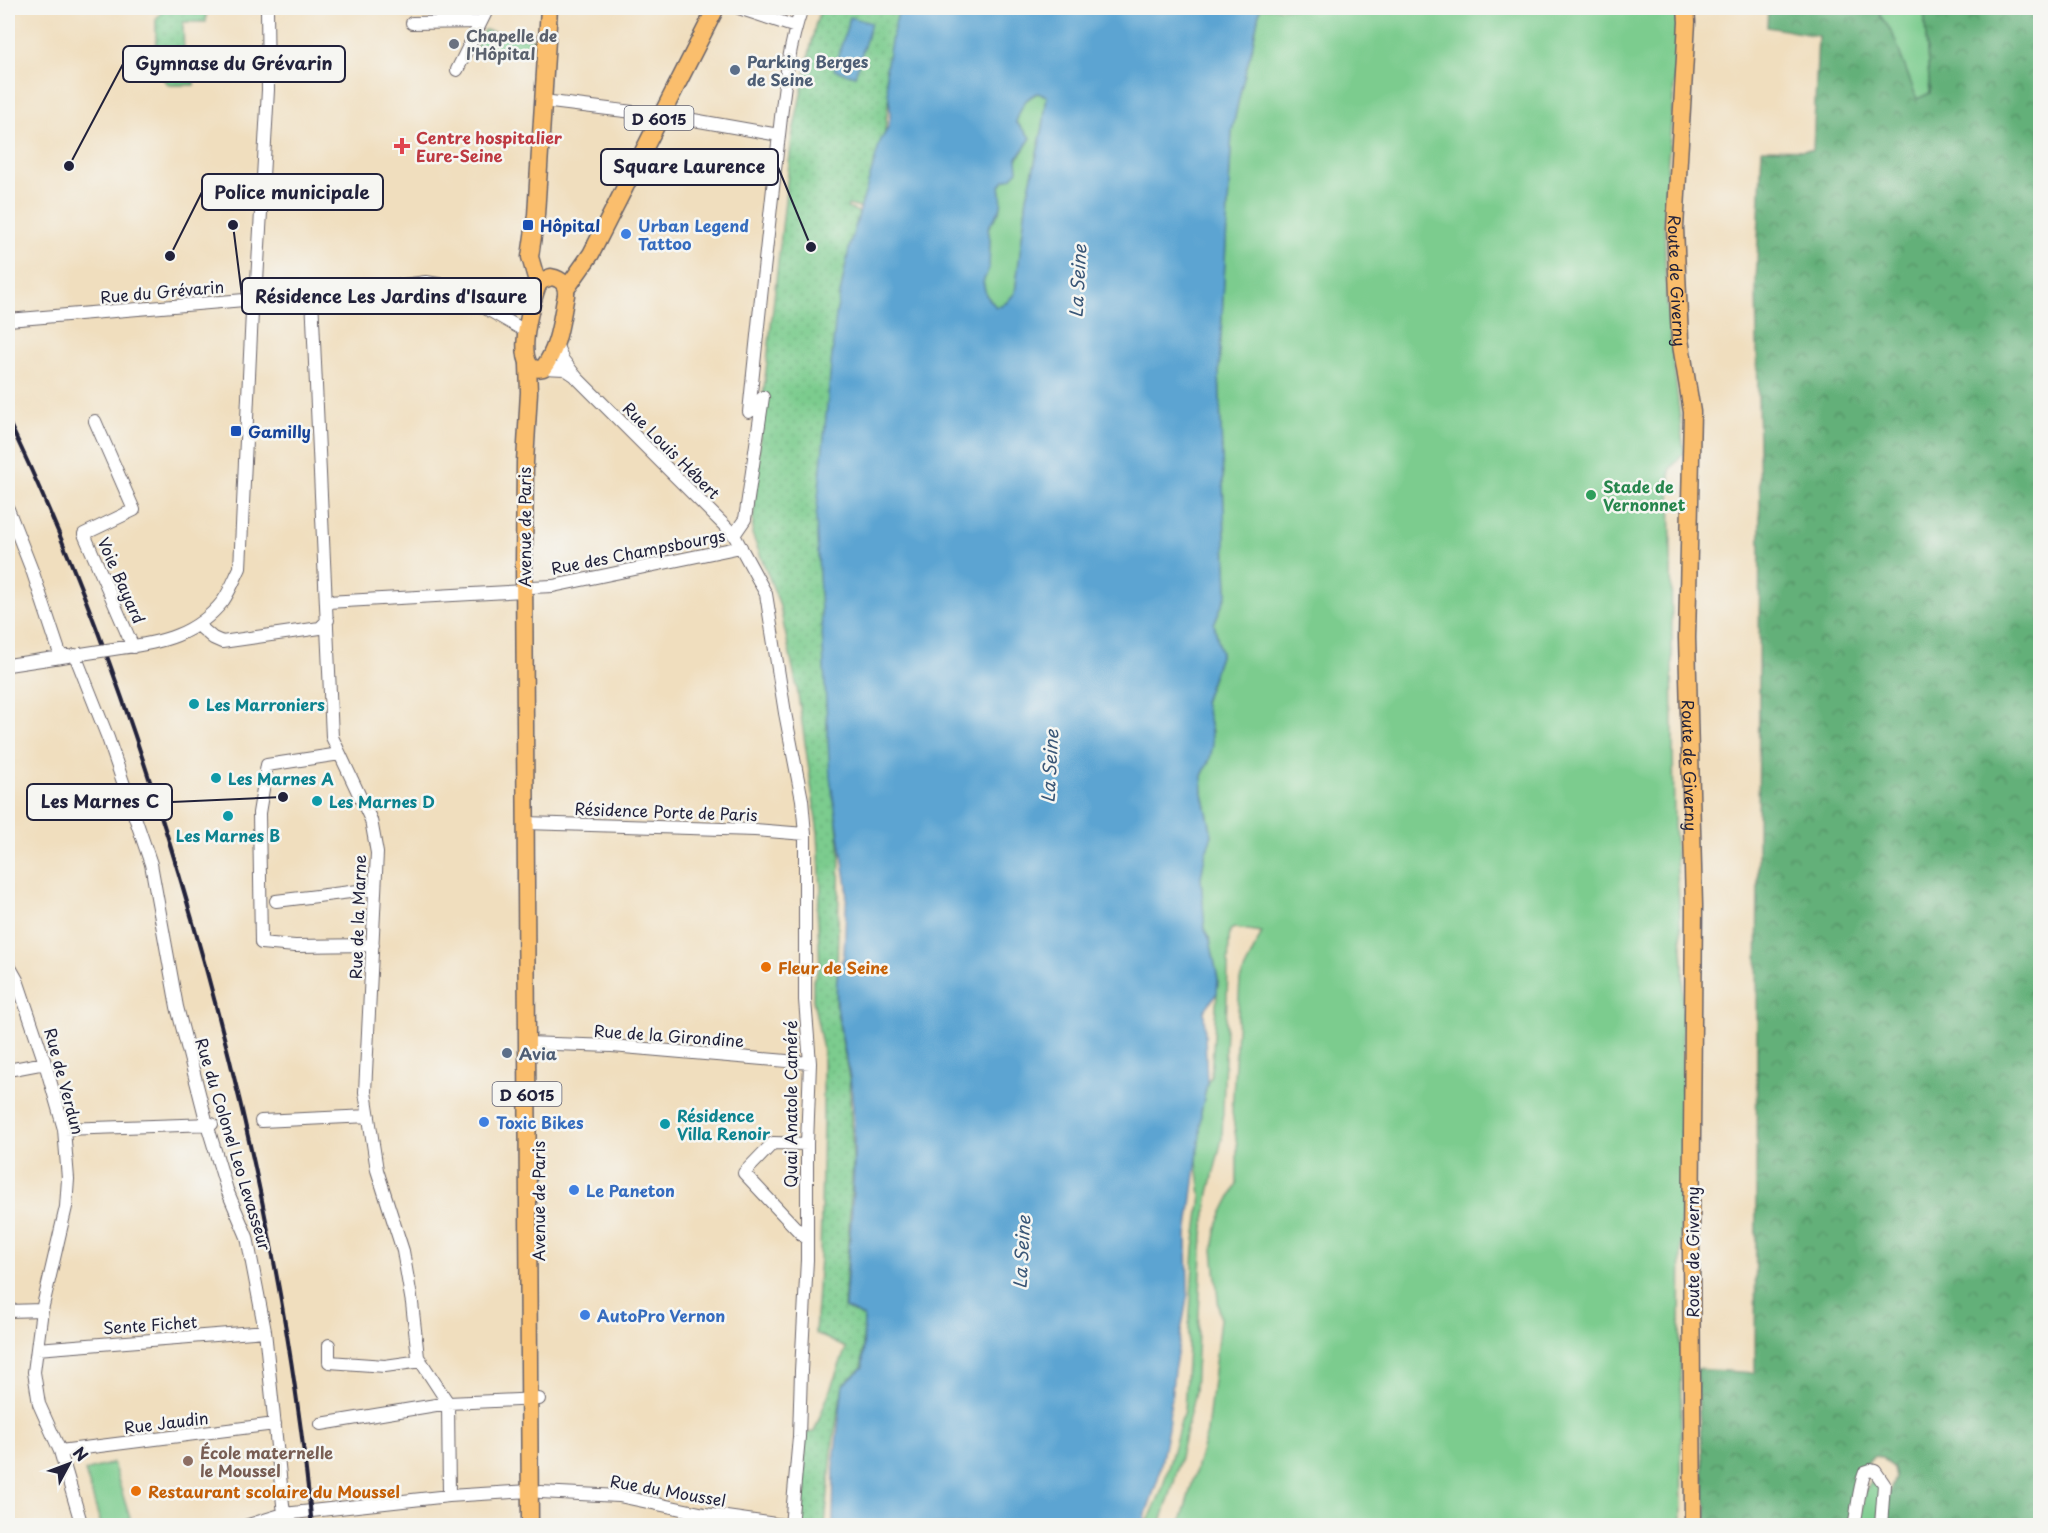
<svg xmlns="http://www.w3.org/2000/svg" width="2048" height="1533" viewBox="0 0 2048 1533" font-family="'Playpen Sans',sans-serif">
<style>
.grass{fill:#7bcc8e;stroke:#4e7764;stroke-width:1.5}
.forest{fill:url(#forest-crowns);stroke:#43695a;stroke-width:1.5}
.park{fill:url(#park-dots);stroke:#4e7764;stroke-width:1.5}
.water{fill:#5ba4d2;stroke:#3e6386;stroke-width:1.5;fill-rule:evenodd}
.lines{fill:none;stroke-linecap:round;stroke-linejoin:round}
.minor-casing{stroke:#6a6469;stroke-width:14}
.major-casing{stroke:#6a6469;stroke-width:19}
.minor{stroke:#fff;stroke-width:12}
.major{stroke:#fabe6d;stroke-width:16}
.rail{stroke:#22223b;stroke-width:4}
.minor-bridge-casing{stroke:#6a6469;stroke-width:14;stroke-linecap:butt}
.minor-bridge{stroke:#fff;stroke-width:12}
.worship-dot{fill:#6b7280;stroke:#f6f6f2;stroke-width:2}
.service-dot{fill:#5c6f8a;stroke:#f6f6f2;stroke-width:2}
.health-dot{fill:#e0444e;stroke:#f6f6f2;stroke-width:2}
.transit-dot{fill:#1a4fb4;stroke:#f6f6f2;stroke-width:2}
.shop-dot{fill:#3f7fe0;stroke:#f6f6f2;stroke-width:2}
.leisure-dot{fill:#2e9e5b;stroke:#f6f6f2;stroke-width:2}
.culture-dot{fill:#0f9aa8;stroke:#f6f6f2;stroke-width:2}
.food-dot{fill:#e8710a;stroke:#f6f6f2;stroke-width:2}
.education-dot{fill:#8d6e63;stroke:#f6f6f2;stroke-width:2}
.labels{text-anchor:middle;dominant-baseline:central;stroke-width:5;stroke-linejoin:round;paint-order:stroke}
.shield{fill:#f6f6f2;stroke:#626272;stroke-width:1.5}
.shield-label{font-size:15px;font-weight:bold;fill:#22223b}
.worship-label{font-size:16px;font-weight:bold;fill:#5b616d;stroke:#f6f6f2;text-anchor:start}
.service-label{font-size:16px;font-weight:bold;fill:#4e5e75;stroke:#f6f6f2;text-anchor:start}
.health-label{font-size:16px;font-weight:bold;fill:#be3a42;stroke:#f6f6f2;text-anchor:start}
.transit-label{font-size:16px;font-weight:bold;fill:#164399;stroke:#f6f6f2;text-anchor:start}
.shop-label{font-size:16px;font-weight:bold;fill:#366cbe;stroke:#f6f6f2;text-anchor:start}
.street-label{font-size:16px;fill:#22223b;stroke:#f6f6f2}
.leisure-label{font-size:16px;font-weight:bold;fill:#27864d;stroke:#f6f6f2;text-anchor:start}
.culture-label{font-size:16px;font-weight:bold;fill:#0d838f;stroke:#f6f6f2;text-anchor:start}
.food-label{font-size:16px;font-weight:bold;fill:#c56008;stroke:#f6f6f2;text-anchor:start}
.education-label{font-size:16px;font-weight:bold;fill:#785e54;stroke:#f6f6f2;text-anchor:start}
.water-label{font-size:18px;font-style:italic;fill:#395677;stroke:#f6f6f2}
.leader{fill:none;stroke:#22223b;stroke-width:2}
.callout-dot{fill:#22223b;stroke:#f6f6f2;stroke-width:2}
.callout{fill:#f6f6f2;stroke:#22223b;stroke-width:2}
.callout-label{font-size:18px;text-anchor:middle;font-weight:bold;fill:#22223b}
</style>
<defs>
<pattern id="forest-crowns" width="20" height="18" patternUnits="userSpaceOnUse" patternTransform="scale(1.5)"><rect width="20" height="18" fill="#64b079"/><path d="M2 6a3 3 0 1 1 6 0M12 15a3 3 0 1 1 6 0" fill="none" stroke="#528f64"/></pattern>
<pattern id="park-dots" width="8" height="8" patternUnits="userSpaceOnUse" patternTransform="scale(1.5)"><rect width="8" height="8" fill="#7bcc8e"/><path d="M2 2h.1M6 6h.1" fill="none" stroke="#6aaf7b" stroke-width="1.8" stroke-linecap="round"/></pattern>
</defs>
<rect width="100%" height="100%" fill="#f6f6f2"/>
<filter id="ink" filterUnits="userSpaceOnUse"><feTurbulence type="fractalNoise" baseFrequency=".0167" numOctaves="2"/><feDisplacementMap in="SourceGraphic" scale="12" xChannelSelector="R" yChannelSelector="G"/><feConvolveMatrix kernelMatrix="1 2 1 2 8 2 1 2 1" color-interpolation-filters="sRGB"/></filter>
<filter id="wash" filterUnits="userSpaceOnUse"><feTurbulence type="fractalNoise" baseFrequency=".008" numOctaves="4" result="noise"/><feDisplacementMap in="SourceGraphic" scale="24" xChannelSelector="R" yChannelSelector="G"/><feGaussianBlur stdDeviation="1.35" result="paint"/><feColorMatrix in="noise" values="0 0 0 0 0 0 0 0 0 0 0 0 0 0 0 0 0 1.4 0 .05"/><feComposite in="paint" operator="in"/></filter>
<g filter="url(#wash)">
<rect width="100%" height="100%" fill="#f0debe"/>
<path class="grass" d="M1260,8H1677L1679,30L1664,207L1666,298L1684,453L1670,469L1674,826L1683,964L1680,1341L1682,1525H1180L1207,1432L1220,1319L1213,1249L1218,1222L1237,1184V1145L1232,1112L1240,980L1262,932L1235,928L1230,930L1229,941L1222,1139L1209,1193L1203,1235L1195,1392L1174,1483L1160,1525L1146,1526L1162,1490L1184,1410L1194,1249L1201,1196L1197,1162L1201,1112L1207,1084L1211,1076L1218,979L1210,940L1205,930L1201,878L1205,855L1212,835L1203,794L1202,776L1210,758L1212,731L1204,703L1221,653L1214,624L1227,593L1219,372L1232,131L1241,89L1252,48Z
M1878,8H1924L1930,93L1916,100L1892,32L1881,17Z
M1037,93L1047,95L1043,127L1027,198L1015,293L1006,303L996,307L986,295L983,282L989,268L990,240L988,228C1000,209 1004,211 1000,186L1031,138L1016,122L1023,102Z
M113,1463L132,1525H101L85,1471Z
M1874,1478L1881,1485L1879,1525L1859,1526L1865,1492Z"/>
<path class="forest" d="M1768,8H1878L1881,17L1892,32L1917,99L1930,93L1924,8H2040V1525H1887L1888,1496L1895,1478L1893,1469L1881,1457L1873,1456C1856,1474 1856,1502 1851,1525H1707L1696,1369L1755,1373L1760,507L1756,284L1762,149L1813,150L1818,36L1767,27Z"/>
<path class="park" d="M165,8H206V22H183L184,58L194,59V85H169L156,72V19Z
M821,8H899L885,132L864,209L848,205L847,208L859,212L841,289L818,548L828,736L840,854L836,1007L849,1079L853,1160L844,1308L864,1317L862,1367L843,1385L833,1442L825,1525H802L805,1433L814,1432L846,1348L815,1333L820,1257L823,1122V1050L813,1000V980L820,966L817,908L821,891L818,833L797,688L779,603L752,534L763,397L792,137L815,26Z
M484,30L535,39L533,51L501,48L493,55L476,47Z"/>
<path class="water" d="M899,8H1260L1252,48L1241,89L1232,131L1219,372L1227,593L1214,624L1221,653L1204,702L1209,719L1213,745L1210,758L1202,776L1203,794L1212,835L1205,855L1201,878L1205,930L1210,940L1218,979L1217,993L1204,1011L1207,1084L1201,1112L1200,1135L1187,1236L1188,1293L1174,1371L1168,1428L1158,1479L1146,1514L1144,1525H833L834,1461L843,1385L863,1367L864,1317L845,1308C849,1232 860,1154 850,1078C845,1045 826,986 844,956L847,886L830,777L816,519L836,314L850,244L881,139C898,119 886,96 886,72C887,54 895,26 899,8ZM1037,93L1047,96L1043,127L1027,198L1015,293L1006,303L996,307L986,295L983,282L989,268L990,240L988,228C1000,208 1004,211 1000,186L1004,180L1011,178L1018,171L1017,158L1031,138L1016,122C1022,107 1021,101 1037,93Z
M850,17L871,23L855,76L834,70Z"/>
</g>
<g filter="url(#ink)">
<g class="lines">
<g class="minor-casing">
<path id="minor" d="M739,8L796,27
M412,23L481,22
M457,70L488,8
M543,101L682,118L779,135
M312,297L332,737L371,820L377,853L365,1092L377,1170L403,1251L412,1303L418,1357L448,1403L449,1496
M8,320L256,299L312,297L426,282L445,285L527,332
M556,344L563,360L577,378L734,535L766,594L785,713L802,800L805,834V1000L810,1063L807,1144V1260L801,1371L799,1437L791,1526
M543,368L565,369L574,375
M95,421L134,510L84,534L133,647
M8,509L33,573L61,657
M734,535L745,519L763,397L749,412C758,325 767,239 777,152C783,104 786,53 802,8
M327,602L524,591L531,587L553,586L741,547
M198,625L213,638L222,642L320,628L328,620
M120,648C161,643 196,635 223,601C230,591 235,578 240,568L252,312L256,299L268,90L267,8
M75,655L108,738L151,864L177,1007L207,1124L227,1190L247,1237L265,1331L284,1514
M8,665L68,656
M340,754L267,765L259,813L261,943L295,946L373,945
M525,823L755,830L805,834
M276,901L375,889
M8,964L17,980L45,1063L64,1129L68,1179L66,1207L42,1310L34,1372L39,1404L60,1451L82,1526
M526,1043L612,1046L810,1063
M8,1070L45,1063
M261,1121L369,1116
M64,1129L212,1124
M807,1144L773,1143L744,1173L807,1240
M8,1311L42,1310
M329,1345V1362L385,1366L421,1361
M37,1349L265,1331
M321,1424L448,1403L539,1399
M60,1451L275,1424
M540,1492L619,1496L705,1514L790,1526
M245,1526L284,1514L449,1496L530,1491
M1854,1526C1858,1508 1858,1490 1865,1472L1871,1470L1875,1471L1884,1484L1881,1526"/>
</g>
<g class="major-casing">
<g id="major">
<path id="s1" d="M1686,8L1687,22L1675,228L1680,339L1692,412L1687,638L1694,906L1691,1249L1693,1526"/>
<path d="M551,277C562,279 567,285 566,295C561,319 559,348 543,368C510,377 532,300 538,285L541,281Z"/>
<path d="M538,285L530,257L536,215L549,8"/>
<path d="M567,288L591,254L716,8"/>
<path d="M528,365L529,392L525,462L524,564L530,1526"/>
</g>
</g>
<use href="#minor" class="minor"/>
<use href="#major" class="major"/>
<path class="rail" d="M8,420C85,580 143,748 192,919C249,1117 292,1320 312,1526"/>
<g class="minor-bridge-casing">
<path id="minor-bridge" d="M81,654L120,648"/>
</g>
<use href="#minor-bridge" class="minor-bridge"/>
</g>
</g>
<circle class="worship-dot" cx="454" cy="44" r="6"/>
<g class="service-dot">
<circle cx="735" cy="70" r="6"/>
<circle cx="507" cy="1053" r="6"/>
</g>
<path class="health-dot" d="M399 137h6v6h6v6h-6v6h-6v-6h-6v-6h6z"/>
<g class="transit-dot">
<rect x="522" y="219" width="12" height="12" rx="3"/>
<rect x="230" y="425" width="12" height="12" rx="3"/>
</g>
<g class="shop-dot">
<circle cx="626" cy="234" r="6"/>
<circle cx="484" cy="1122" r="6"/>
<circle cx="574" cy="1190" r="6"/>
<circle cx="585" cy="1315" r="6"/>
</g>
<circle class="leisure-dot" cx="1591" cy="495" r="6"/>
<g class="culture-dot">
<circle cx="194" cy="704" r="6"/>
<circle cx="216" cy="778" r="6"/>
<circle cx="317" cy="801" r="6"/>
<circle cx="228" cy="816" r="6"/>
<circle cx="665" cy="1124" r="6"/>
</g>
<g class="food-dot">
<circle cx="766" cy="967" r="6"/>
<circle cx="136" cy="1491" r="6"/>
</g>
<circle class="education-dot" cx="188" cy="1461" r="6"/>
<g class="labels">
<g class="shield">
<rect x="624.5" y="106" width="69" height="24" rx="4.5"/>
<rect x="492.5" y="1082" width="69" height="24" rx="4.5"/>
</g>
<g class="shield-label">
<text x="659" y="118">D 6015</text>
<text x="527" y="1094">D 6015</text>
</g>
<g class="worship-label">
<text x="466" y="35">Chapelle de<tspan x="466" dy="18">l'Hôpital</tspan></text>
</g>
<g class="service-label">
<text x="747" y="61">Parking Berges<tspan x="747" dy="18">de Seine</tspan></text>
<text x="519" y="1053">Avia</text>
</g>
<g class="health-label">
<text x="416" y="137">Centre hospitalier<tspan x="416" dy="18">Eure-Seine</tspan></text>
</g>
<g class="transit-label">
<text x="540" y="225">Hôpital</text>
<text x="248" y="431">Gamilly</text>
</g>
<g class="shop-label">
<text x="638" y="225">Urban Legend<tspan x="638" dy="18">Tattoo</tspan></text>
<text x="496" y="1122">Toxic Bikes</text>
<text x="586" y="1190">Le Paneton</text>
<text x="597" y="1315">AutoPro Vernon</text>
</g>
<g class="street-label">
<text stroke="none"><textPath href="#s1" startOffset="273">Route de Giverny</textPath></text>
<text transform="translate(162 291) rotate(-5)">Rue du Grévarin</text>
<text transform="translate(672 450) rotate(45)">Rue Louis Hébert</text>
<text transform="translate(524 527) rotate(-90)">Avenue de Paris</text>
<text transform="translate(638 551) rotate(-11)">Rue des Champsbourgs</text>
<text transform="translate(122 580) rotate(66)">Voie Bayard</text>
<text stroke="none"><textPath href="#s1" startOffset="759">Route de Giverny</textPath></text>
<text transform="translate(666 811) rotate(2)">Résidence Porte de Paris</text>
<text transform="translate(357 917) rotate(-88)">Rue de la Marne</text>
<text transform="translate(669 1035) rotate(4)">Rue de la Girondine</text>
<text transform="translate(65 1081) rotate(75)">Rue de Verdun</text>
<text transform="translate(790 1104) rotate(-90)">Quai Anatole Caméré</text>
<text transform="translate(234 1144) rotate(73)">Rue du Colonel Leo Levasseur</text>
<text transform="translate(538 1201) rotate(-90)">Avenue de Paris</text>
<text transform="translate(1692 1252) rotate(-90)">Route de Giverny</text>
<text transform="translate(150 1324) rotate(-4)">Sente Fichet</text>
<text transform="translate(166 1422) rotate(-7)">Rue Jaudin</text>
<text transform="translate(668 1490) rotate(10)">Rue du Moussel</text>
</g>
<g class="leisure-label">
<text x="1603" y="486">Stade de<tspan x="1603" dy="18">Vernonnet</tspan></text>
</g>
<g class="culture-label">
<text x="206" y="704">Les Marroniers</text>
<text x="228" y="778">Les Marnes A</text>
<text x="329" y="801">Les Marnes D</text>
<text x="228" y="835" text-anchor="middle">Les Marnes B</text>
<text x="677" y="1115">Résidence<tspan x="677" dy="18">Villa Renoir</tspan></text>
</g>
<g class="food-label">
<text x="778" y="967">Fleur de Seine</text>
<text x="148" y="1491">Restaurant scolaire du Moussel</text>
</g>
<g class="education-label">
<text x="200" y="1452">École maternelle<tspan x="200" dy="18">le Moussel</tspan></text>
</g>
<g class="water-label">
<text transform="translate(1077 281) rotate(-87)">La Seine</text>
<text transform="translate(1049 766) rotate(-87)">La Seine</text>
<text transform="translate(1021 1252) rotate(-87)">La Seine</text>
</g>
</g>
<path class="leader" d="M69 166L123 64M811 247L778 167M170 256L202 192M233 225L242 296M283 797L172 802"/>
<g class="callout-dot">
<circle cx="69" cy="166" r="6"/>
<circle cx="811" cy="247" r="6"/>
<circle cx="170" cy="256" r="6"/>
<circle cx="233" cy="225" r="6"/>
<circle cx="283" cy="797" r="6"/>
</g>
<g class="callout">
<rect x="123" y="46" width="222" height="36" rx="6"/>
<rect x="601" y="149" width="177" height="36" rx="6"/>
<rect x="202" y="174" width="181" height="36" rx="6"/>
<rect x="242" y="278" width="299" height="36" rx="6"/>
<rect x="27" y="784" width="145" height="36" rx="6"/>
</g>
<g class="callout-label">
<text x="234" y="70">Gymnase du Grévarin</text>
<text x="689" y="173">Square Laurence</text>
<text x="292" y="199">Police municipale</text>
<text x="391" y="303">Résidence Les Jardins d'Isaure</text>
<text x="100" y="808">Les Marnes C</text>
</g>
<rect width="2048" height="1533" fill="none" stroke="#f6f6f2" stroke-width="30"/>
<g transform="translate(69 1464) rotate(49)" stroke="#f6f6f2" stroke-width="4.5" paint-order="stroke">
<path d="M0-4.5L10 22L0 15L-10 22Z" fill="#22223b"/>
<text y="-9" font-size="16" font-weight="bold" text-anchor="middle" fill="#22223b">N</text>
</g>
</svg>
